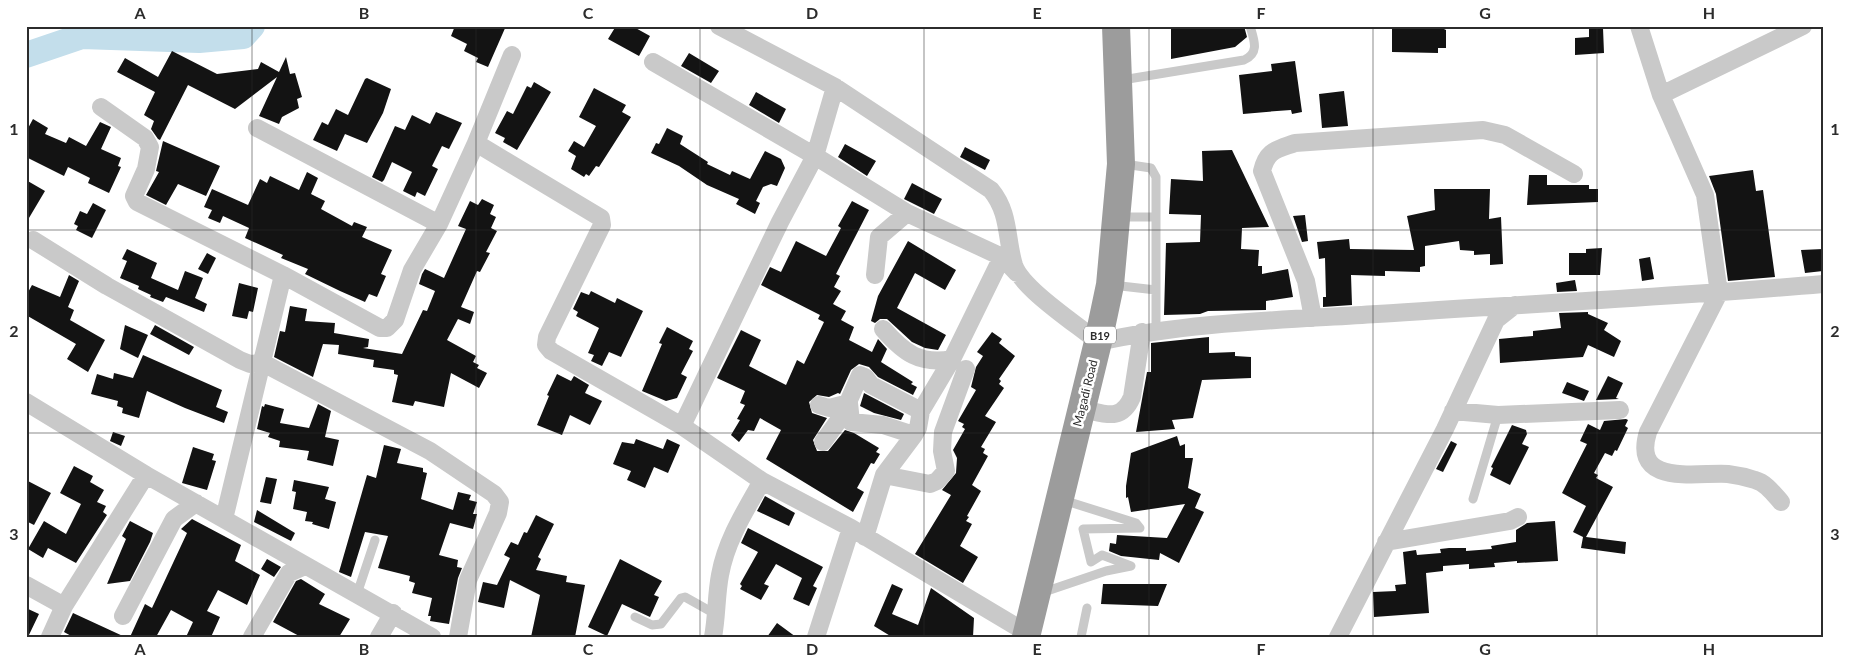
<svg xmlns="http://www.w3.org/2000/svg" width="1849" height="663" viewBox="0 0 1849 663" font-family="Lato,sans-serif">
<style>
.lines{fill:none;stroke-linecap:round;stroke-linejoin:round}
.river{stroke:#c3deeb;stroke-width:26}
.building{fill:#131313}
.service{stroke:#c9c9c9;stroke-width:9}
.minor{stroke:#c9c9c9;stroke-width:18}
.trunk{stroke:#9c9c9c;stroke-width:28}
.grid{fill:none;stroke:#2c2c2c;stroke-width:1;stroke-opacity:0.55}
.labels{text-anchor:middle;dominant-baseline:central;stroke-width:5;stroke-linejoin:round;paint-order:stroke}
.shield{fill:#fff;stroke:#6b6b6b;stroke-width:1}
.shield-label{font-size:11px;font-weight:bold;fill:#2c2c2c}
.street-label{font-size:12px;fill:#2c2c2c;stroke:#fff}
.neatline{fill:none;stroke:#2c2c2c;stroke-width:2}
.grid-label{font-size:16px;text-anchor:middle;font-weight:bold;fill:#2c2c2c}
</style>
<rect width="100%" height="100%" fill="#fff"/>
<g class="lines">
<path class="river" d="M26,55L82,36L199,40L243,36L252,26"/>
</g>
<path class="building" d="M455,26H506L488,67L476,62L478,58L464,51L467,44L451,36Z
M616,26H632L650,36L639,56L608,39Z
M1171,26H1244L1247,37L1235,47L1171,59Z
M1394,26H1444V29L1446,30V48H1438V53L1392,52V27Z
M1589,28H1603L1604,53L1575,55V38L1589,37Z
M172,51L217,74L258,69L261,62L279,72L286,57L290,74L295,73L302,97L297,99L299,108L282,117L279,124L259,116L277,77L235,109L188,85L160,140L158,139L151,129L154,121L144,115L155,92L117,72L125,58L158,77Z
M689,53L719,71L711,83L681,66Z
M1295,61L1302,112L1292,114L1291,110L1277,111L1243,114L1239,75L1272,71L1271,64Z
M367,78L391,89L383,113L367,143L345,134L337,151L313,140L322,122L328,125L336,109L348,115L365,79Z
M534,82L551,92L517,150L503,142L505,138L495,133L507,111L513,114L527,86L531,88Z
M594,88L626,105L622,112L631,117L599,167L596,166L589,176L586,174L584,177L571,169L576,156L568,151L574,141L584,147L596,126L579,117Z
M1344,91L1348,126L1322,128L1319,94Z
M756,92L786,109L779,123L749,105Z
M436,112L462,123L449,149L442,146L432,166L438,169L425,196L417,192L415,197L403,191L412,172L392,162L384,180L382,182L372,177L395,126L405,130L412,115L430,124Z
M33,119L48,128L45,134L66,143L69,137L86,146L100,122L111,127L101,149L121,158L118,166L121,167L109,193L88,183L90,178L68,167L64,176L26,157V132Z
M667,128L683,136L680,144L708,162L707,164L730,175L732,171L750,179L765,151L781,159L785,168L777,186L771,184L763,187L756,201L760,203L755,214L736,204L739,199L707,185L679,166L651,153L656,143L659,144Z
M163,141L220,166L206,196L178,184L166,205L146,195L159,172L156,171Z
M845,144L876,161L867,176L838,157Z
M965,147L990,160L985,170L960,157Z
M1232,150L1269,227L1242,228L1241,249L1259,250L1258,266H1262V274L1288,269L1293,297L1266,301V310L1208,311L1200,314L1164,315L1166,243L1200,242L1201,215L1169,214L1171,179L1203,181L1202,151Z
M1753,170L1756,191L1763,190L1775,277L1728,281L1716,194L1709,176Z
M307,172L318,178L311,194L325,201L321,209L352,226L354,222L367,227L362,237L392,250L381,274L386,276L377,297L369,294L365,302L340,291L305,274L308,269L281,258L283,255L245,238L249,228L223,216L220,223L208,218L212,210L204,207L212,189L248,205L260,179L267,183L270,176L299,190Z
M1529,175H1547V185H1589V189H1598V202L1527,205Z
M26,180L45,191L26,223Z
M912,183L942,199L934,214L904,199Z
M1434,189H1490L1489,219L1501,217L1503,264L1490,265V254L1474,255V251L1460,250L1459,241L1425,246V266L1420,267V272L1385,271V276L1351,275L1352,305L1323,307V297H1326L1325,258L1319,259L1317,242L1349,239L1350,249L1414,250L1407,216L1435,210Z
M482,199L494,205L490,214L496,217L491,228L497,231L486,252L490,253L480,272L477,271L461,307L474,312L470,324L458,319L447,340L476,356L473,362L479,365L477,368L487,373L479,388L451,373L444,407L415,401L413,406L392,402L398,375L394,374V370L373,367L374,360L338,354L339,345L323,344L313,377L274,357L280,331L285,332L290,306L307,309L305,321L335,323L334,333L369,339L368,347L363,348L402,354L423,310L427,311L435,291L419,284L422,274L425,269L444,278L466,229L458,226L470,201L478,205Z
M852,201L869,210L836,274L840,276L834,287L841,291L833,304L846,311L841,320L854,327L849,340L872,352L878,339L887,349L881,362L913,382L911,384L917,387L913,395L878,377L869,367L859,364L851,370L840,394L838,393L829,397L817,395L809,402L812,413L827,418L813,440L817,451H828L845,430L854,433L879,448L876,452L880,454L874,464L871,463L857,488L864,492L853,512L766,459L781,430L760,418L754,431L748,430L739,442L731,435L740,420L737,419L745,405L740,403L745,391L717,378L741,330L761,340L749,366L786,385L797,360L804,364L824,322L818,319L820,315L761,285L770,267L781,272L796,241L826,256L841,228L838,226Z
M93,203L106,210L92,238L76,230L78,226L74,224L80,211L87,214Z
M1305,215L1308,241L1302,242L1293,216Z
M908,241L956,270L945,290L915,273L897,308L946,335L938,350L925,348L912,342L887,319H880L875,323L871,321L878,296Z
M1602,248L1600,275H1569V253H1586V249Z
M127,249L157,263L151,278L178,290L185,271L203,278L195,298L207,304L204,312L166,297L163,302L150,297L151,295L138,289L139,286L120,278L127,261L122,259Z
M1823,249V271L1805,273L1801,250Z
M207,253L216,258L208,274L198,269Z
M1650,257L1654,279L1642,281L1639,259Z
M69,275L79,281L68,307L74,310L70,320L105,340L88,372L67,359L76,344L26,315V296L32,285L60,297Z
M1575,280L1577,291L1557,292L1556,283Z
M239,283L258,288L253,312L249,311L247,319L232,316Z
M591,291L615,303L617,298L643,311L621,357L609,352L602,366L591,361L594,355L588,353L599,328L576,316L578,312L573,309L581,292L589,295Z
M1588,312V314L1608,323L1604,330L1621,341L1614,357L1588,345L1583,357L1500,363L1499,339L1533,336V331L1561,328L1559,313Z
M125,325L148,335L138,358L120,349Z
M155,325L194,347L189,355L150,334Z
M667,327L693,341L689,349L693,351L681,374L687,377L677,398L666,401L642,391L662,344L659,343Z
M992,332L1002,339L999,343L1015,356L999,379L1001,381L999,384L1004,388L985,416L996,422L981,447L985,449L983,453L988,456L972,485L981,491L967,516L969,517L966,521L972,524L960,546L978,557L963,583L915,554L951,495L942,490L956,473L957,458L953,450L965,429L962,427L964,424L958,421L976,390L971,387L976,367L983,356L977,352Z
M1209,337V353L1235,352V356L1251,357V378L1202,380L1193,418L1172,420L1175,429L1136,432L1147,372H1151V343Z
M143,355L222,390L216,407L228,412L224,423L185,408L147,391L139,418L122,413L123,408L117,406L118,401L91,394L97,374L113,379L114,373L133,378Z
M557,374L571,381L574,376L589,385L585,393L602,401L590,425L570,415L562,435L537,425L549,396L547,395Z
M1608,376L1623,383L1616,398L1619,399L1596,400Z
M1567,382L1589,391L1584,401L1562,393Z
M864,393L904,414L901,420L874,413L860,406Z
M265,404L284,409L280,423L309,428L318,404L331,411L325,437L339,440L333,466L307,460L309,451L279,447L280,441L268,437L270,433L257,429L262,406L264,407Z
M1626,419L1628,420L1625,426L1628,428L1617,451L1615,450L1612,456L1605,453L1594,473L1598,475L1596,478L1613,487L1586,537L1626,542L1625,554L1581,548L1583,537L1573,532L1586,506L1562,493L1587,444L1580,441L1588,424L1600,430L1604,421Z
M1512,425L1526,430L1527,434L1522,444L1529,447L1510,485L1490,475L1493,468L1491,467Z
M113,432L125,436L121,446L110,441Z
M1177,436L1180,446L1185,444V458H1193L1188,488L1201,494L1195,508L1204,512L1179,563L1160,553L1159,560L1121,556L1109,551L1110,543L1116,544L1117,535L1167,538L1185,504L1131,512L1128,497L1126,498V486L1131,453Z
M636,439L663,449L667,439L680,445L668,473L654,467L645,488L627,480L631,471L613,464L622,442L634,444Z
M1451,441L1457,444L1443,472L1436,469Z
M384,445L401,449L397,463L423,468V472L427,473L421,499L453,510L458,492L471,495L469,500L477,502L473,514H477L473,529L450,523L439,555L458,560L457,567L462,568L458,578L449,624L430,621L431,616H428L432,598L412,593L415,583L409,581L410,576L378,568L388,536L365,532L351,577L339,572L367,475L376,478Z
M193,447L214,454L212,460L216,461L207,490L182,483Z
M74,466L93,476L90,482L104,490L97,502L106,506L103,512L107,515L76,563L48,548L43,558L28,549L44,521L66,534L81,504L60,493Z
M266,477L277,479L271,504L260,502Z
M26,480L51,493L34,525L26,521Z
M294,480L329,487L325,499L336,502L329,529L312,524L313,522L305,521L307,512L293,509L296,492L292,491Z
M765,496L795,513L789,526L757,511Z
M257,510L295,533L291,541L254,522Z
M536,515L554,524L538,557L541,559L536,570L567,576L566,582L585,585L575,637H531L540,595L510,580L504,608L478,602L483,582L497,585L510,558L504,555L511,542L518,545L524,532L527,533Z
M192,519L241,545L235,561L260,575L247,605L218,590L207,611L220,617L211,637H186L193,622L171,610L156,637H130L145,604L152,608L187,533L181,529Z
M130,521L153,533L150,542L130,581L107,584L126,539L122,536Z
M1555,521L1558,561L1517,563V561L1494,563L1495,567L1469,569V564L1443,566V571L1426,573L1429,613L1374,617L1373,592L1396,591L1395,585L1406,584L1403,552L1416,550L1417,555L1441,553L1440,549L1449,548H1466V551L1492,549L1491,546L1516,542V530L1527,523Z
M748,528L823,567L813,586L817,588L809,606L793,599L802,578L776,564L764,584L769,586L761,600L740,589L742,586L740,584L758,552L741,543Z
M267,559L281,567L274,577L261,569Z
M620,559L662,581L654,595L659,597L650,617L622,604L607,636L588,627Z
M301,579L325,594L319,604L350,619L339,637H301L273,622L296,581Z
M892,584L903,589L892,614L918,625L931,588L974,618L973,637H892L874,626Z
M1103,584H1167L1158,606L1101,604Z
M26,608L39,614L28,637H26Z
M73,613L125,637H73L64,632Z
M777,623L796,637H767Z"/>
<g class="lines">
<path class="service" d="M1122,80L1244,60C1260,53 1254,40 1250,26
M1124,164L1151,168L1156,177V331
M1119,217H1156
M1112,285L1156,290
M1473,499L1498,415
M1041,593L1106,571L1131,566L1102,555L1091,562L1083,529L1140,528L1136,523L1063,500
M357,594L375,540
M635,617L652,625L661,624L681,598L685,597L717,615
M1081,637L1087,608"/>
<path class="minor" d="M719,26L835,87L991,190C1010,213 1006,239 1014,265C1022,289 1078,325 1098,342C1189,322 1284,320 1377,314C1526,304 1674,297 1823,284
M1639,26L1661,95L1705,195L1719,293L1648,432C1631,487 1697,472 1728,474C1736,475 1746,477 1755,480C1766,483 1773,493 1781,502
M512,55L476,143L601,218L602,225L547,337L546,345L551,351L682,426L762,481L851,528L1027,633
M653,62L815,156L907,213L1002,257L1017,273
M1661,95L1803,26
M101,107L145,138L150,147L146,169L134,196L137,202L283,275L380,328H387L395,320L412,270L439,224L476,143
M257,128L439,224
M33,240L107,286L240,360L250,364L263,363L430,451L494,494L500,502L498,513L468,580L458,637
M875,275L879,237L907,213
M1313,318L1306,281L1262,171C1267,150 1276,150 1295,143L1483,130L1505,135L1574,174
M883,329C904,353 920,365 952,359
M26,402L146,475L432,637
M819,405L829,408L849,403L851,422L883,425L914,435
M1082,409C1104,413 1121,423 1132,397L1142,332
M1453,411L1498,415L1620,410
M682,426L780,222L815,156L835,87
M823,442L842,416L860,375L865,377L871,385L921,411
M884,475L930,484L937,481L946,471L942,451L943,432L966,369
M224,519L283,275
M865,537L884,475L914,435L918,428L921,411L952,359L1002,257
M1386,542L1510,521L1518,517
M26,585L64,606
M123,616L174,519L196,503
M50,637L64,606L146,475
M252,637L289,573L305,566
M379,637L393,613
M713,637C717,616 716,596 720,575C726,541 745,511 762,481
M816,637L851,528
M1338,637L1445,429L1496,320L1515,305"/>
<path class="trunk" d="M1026,637L1098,342L1110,285L1121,164L1116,26"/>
</g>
<path class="grid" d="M252,26V637M476,26V637M700,26V637M924,26V637M1149,26V637M1373,26V637M1597,26V637M26,230H1823M26,433H1823"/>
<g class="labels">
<rect class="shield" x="1084" y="326.5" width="32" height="17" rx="4"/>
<g class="shield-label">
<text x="1100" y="335">B19</text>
</g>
<g class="street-label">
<text transform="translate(1085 393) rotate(-76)">Magadi Road</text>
</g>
</g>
<rect width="1849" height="663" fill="none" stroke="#ffffff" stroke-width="55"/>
<rect x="28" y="28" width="1794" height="608" class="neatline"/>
<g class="grid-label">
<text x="140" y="19">A</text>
<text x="364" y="19">B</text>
<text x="588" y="19">C</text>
<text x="812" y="19">D</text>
<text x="1037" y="19">E</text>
<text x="1261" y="19">F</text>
<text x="1485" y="19">G</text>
<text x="1709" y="19">H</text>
<text x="14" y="135">1</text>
<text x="1835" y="135">1</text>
<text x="14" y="337">2</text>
<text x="1835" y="337">2</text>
<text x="14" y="540">3</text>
<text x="1835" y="540">3</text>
<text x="140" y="655">A</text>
<text x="364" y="655">B</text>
<text x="588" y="655">C</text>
<text x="812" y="655">D</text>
<text x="1037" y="655">E</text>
<text x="1261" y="655">F</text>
<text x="1485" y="655">G</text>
<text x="1709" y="655">H</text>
</g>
</svg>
